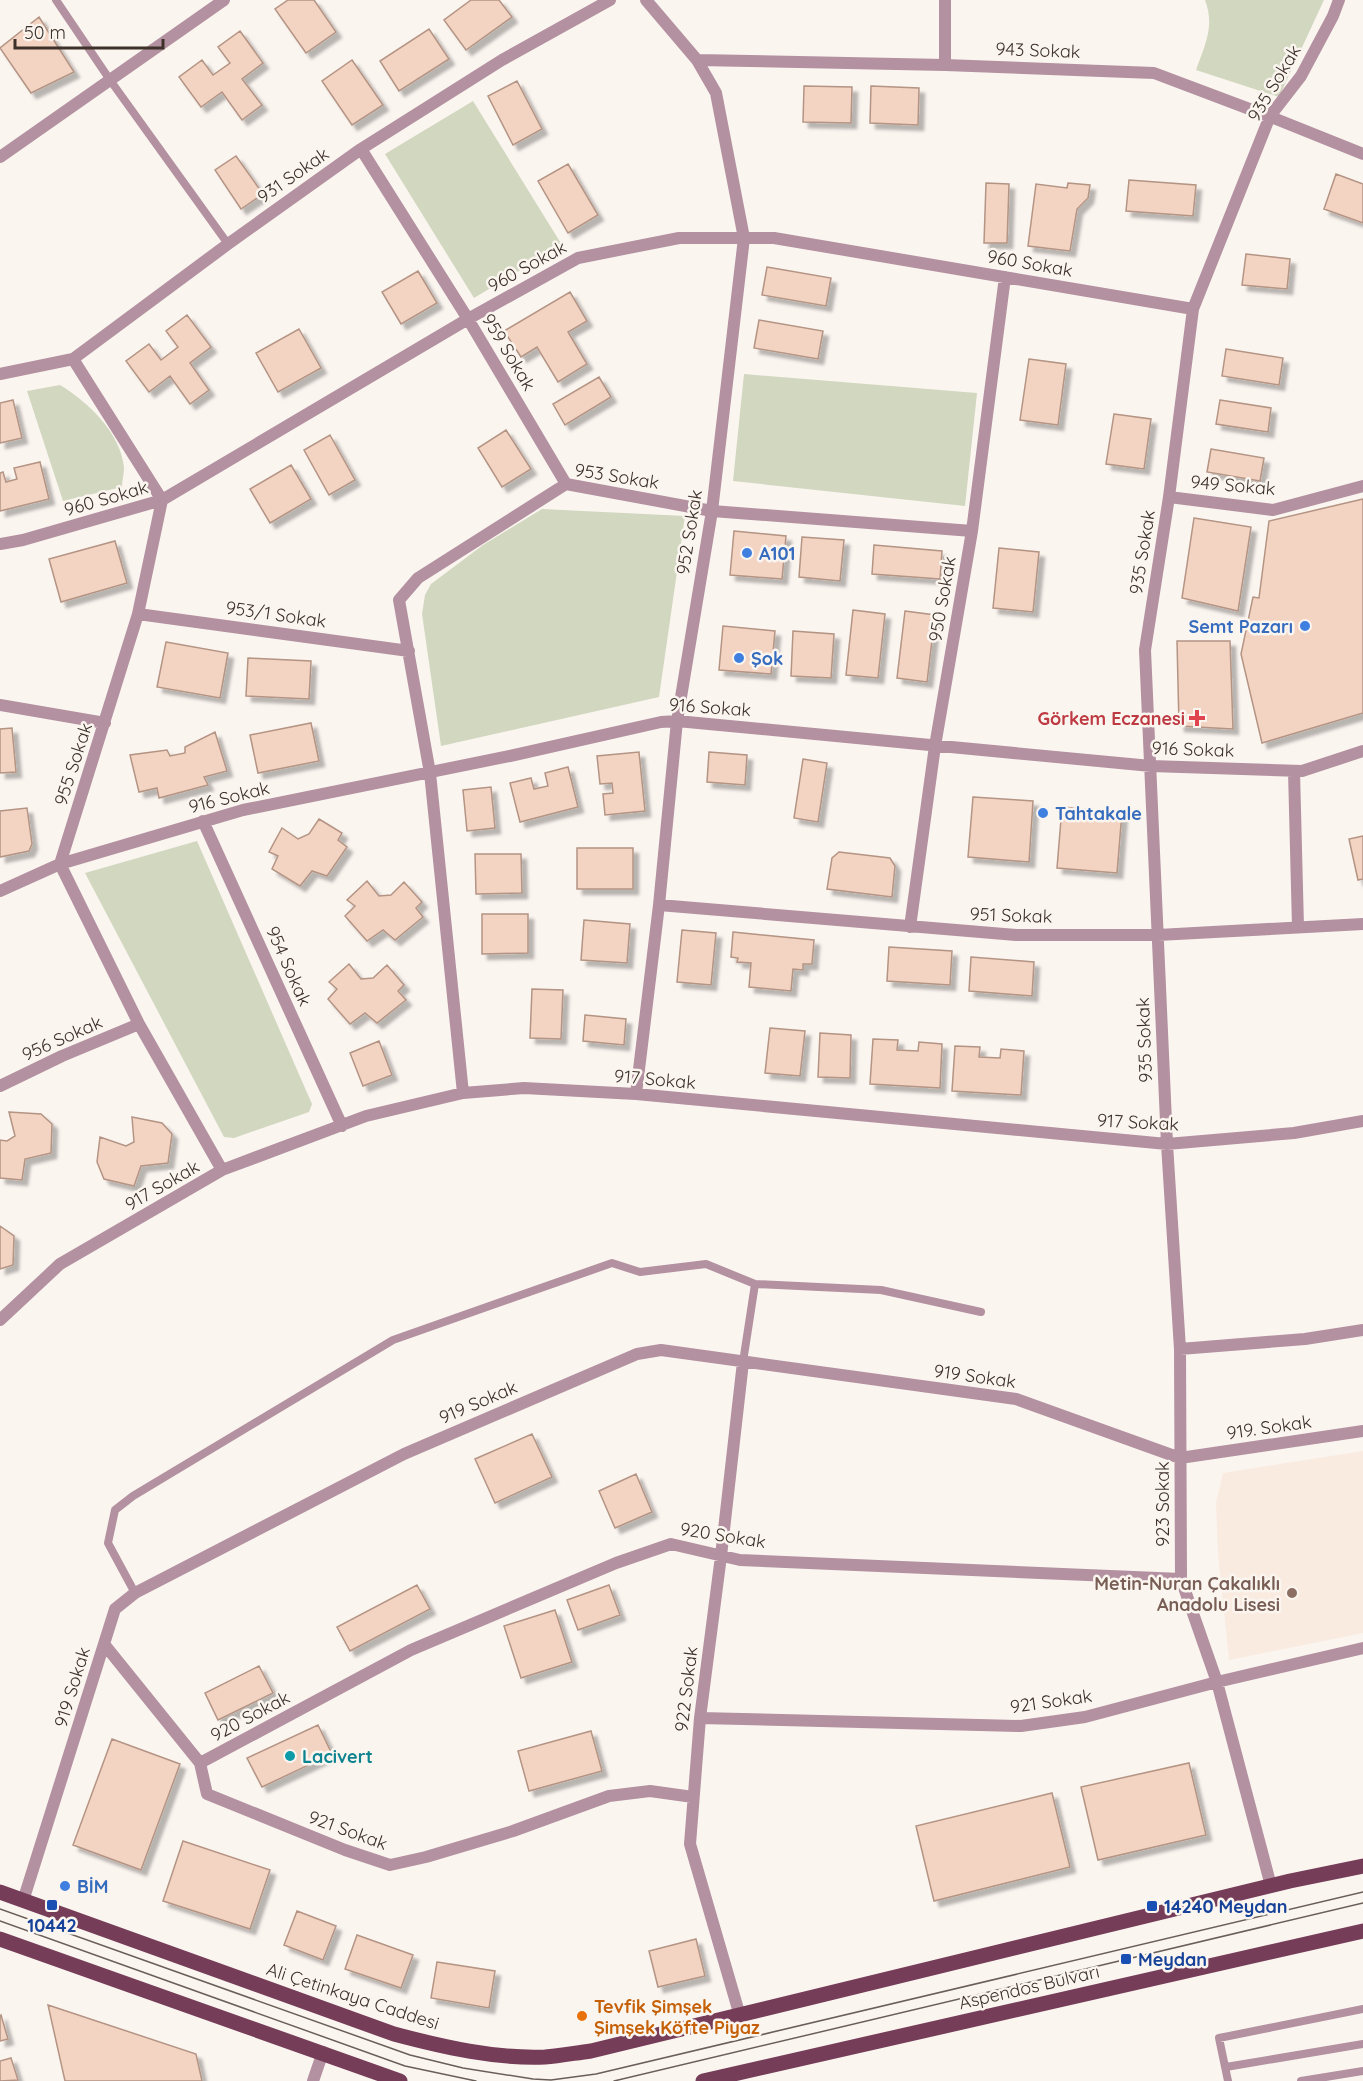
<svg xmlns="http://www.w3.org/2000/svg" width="1363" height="2081" viewBox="0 0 1363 2081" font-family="Quicksand,sans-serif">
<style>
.built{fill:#faebe0}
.green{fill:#d2d7c0}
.building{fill:#f3d3c2;stroke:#b49484;stroke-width:1.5;filter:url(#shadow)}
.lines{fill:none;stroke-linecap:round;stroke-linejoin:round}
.lane{stroke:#b391a0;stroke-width:8}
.street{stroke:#b391a0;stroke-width:12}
.primary{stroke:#763d59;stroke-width:15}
.tram{stroke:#6a5f58;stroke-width:1.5}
.shop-dot{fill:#3f7fe0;stroke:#fbf5f0;stroke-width:2}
.health-dot{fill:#e0444e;stroke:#fbf5f0;stroke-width:2}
.education-dot{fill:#8d6e63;stroke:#fbf5f0;stroke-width:2}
.culture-dot{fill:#0f9aa8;stroke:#fbf5f0;stroke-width:2}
.transit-dot{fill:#1a4fb4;stroke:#fbf5f0;stroke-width:2}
.food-dot{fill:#e8710a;stroke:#fbf5f0;stroke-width:2}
.labels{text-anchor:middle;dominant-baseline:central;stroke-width:5;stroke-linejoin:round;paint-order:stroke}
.street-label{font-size:18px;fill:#3d3129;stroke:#fbf5f0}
.shop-label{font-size:18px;font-weight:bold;fill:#366cbe;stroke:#fbf5f0;text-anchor:start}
.health-label{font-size:18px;font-weight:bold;fill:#be3a42;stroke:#fbf5f0;text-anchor:end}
.education-label{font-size:18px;font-weight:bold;fill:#785e54;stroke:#fbf5f0;text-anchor:end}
.culture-label{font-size:18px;font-weight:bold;fill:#0d838f;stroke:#fbf5f0;text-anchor:start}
.transit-label{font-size:18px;font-weight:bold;fill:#164399;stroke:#fbf5f0;text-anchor:start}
.food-label{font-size:18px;font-weight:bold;fill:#c56008;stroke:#fbf5f0;text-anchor:start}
</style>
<defs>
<filter id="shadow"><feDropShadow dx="5.5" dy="5.5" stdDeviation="1.5" flood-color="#0004"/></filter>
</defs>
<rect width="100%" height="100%" fill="#fbf5f0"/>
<path class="built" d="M1363,1451V1633L1229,1660L1218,1553L1216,1503L1223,1473Z"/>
<path class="green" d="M1205,0H1324L1279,97L1196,70C1205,45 1215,26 1205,0Z
M473,101L562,245L474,298L385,154Z
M744,374L977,393L965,506L733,481Z
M60,385C88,402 121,433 124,468C124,474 122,481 122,487L63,501L27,391Z
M542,509L685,516L659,697L441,746L422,614L425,595L431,584L483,545Z
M197,841L312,1104L309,1112L234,1138L224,1137L85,873Z"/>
<path class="building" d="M288,0H314L336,32L306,53L275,9Z
M471,0H499L512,17L466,50L444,20Z
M39,17L74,72L31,93L0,48Z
M429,29L449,59L399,91L380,61Z
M240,31L263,63L242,79L262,105L242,120L222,92L201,107L179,77L202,60L213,75L230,63L218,47Z
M352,60L383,105L352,125L322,81Z
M517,81L542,129L513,145L488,96Z
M804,86L852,87L851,123L803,122Z
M871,86L919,88L918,125L870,123Z
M236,156L263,194L241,209L215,170Z
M568,164L598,215L568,233L538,181Z
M1336,174L1363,184V223L1324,209Z
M1129,180L1196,185L1193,216L1126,211Z
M986,183L1009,184L1007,243H984Z
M1068,183L1090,185L1088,198L1077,209L1070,251L1028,246L1036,184L1067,188Z
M1246,254L1290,259L1287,289L1242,285Z
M767,267L831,278L826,306L762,295Z
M418,271L437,303L401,324L382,292Z
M570,292L587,321L568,332L587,364L558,382L537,347L521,357L504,331Z
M187,315L211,347L190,363L209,390L190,404L170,376L149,392L126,361L149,344L161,360L178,347L166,331Z
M759,320L823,331L818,359L754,348Z
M299,329L321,368L278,392L256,353Z
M1226,349L1283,358L1279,385L1222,376Z
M1029,359L1066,364L1058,425L1020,420Z
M599,377L611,397L565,425L553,404Z
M13,400L22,438L0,443V403Z
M1220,400L1271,408L1268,432L1216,424Z
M1114,414L1151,419L1144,469L1106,464Z
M506,430L531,469L502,487L478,448Z
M330,435L355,480L329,495L304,450Z
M1211,449L1264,458L1260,481L1207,472Z
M40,462L49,499L0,511V473L3,472L6,482L17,479L14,468Z
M291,465L311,499L270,523L250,489Z
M1363,499V713L1262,743L1241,654L1253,597L1259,598L1269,521Z
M1194,518L1251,527L1238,611L1182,598Z
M734,531L786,536L782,579L730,575Z
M802,537L844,540L840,581L799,577Z
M115,541L127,583L61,602L49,559Z
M874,545L942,551L940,579L872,574Z
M999,548L1039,552L1033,612L993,608Z
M853,610L885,614L878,678L846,675Z
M905,611L935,615L927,682L897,678Z
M723,626L775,631L771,674L719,670Z
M793,631L834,634L831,678L791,676Z
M1177,641H1230L1233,729L1179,726Z
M166,642L228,653L220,698L157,687Z
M248,658L311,661L309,699L246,696Z
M311,723L319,761L258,773L250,735Z
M12,728L16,772L0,773V729Z
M215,732L227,771L204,777L208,785L159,798L157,788L139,792L130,755L167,750L170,756L185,753V747Z
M639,752L645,811L605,815L603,794L613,793L612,783L600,784L597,756Z
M709,752L747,755L745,785L707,782Z
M803,759L827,763L818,822L794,818Z
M568,767L578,807L520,822L510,783L531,778L534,789L548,786L545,773Z
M491,787L495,828L467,831L463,790Z
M973,797L1033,801L1029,862L968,857Z
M1062,807L1122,812L1117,873L1057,868Z
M27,808L32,844L29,851L0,857V811Z
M319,819L342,833L338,840L347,847L327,876L312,871L300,886L272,869L278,856L269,852L282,828L298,839L309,834Z
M1363,836V879L1358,880L1349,839Z
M577,848H633V889H577Z
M839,852L890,858L895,866L892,897L827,889L832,858Z
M475,854H521L522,893L476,894Z
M367,881L379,896L391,895L404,882L422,902L416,908L423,917L395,940L383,930L367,941L345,916L355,906L347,900Z
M482,914H528V953L482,954Z
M584,920L630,924L627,963L581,960Z
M682,930L716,933L711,985L677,982Z
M733,932L814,940L812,964H803V970L793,969L791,991L749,987L751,963L737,962L738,958L731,957Z
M889,947L952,951L950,985L887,981Z
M971,957L1034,962L1032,996L969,991Z
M349,964L361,979L373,978L387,965L404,985L398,991L406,1000L377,1023L365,1013L350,1024L328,999L337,989L329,982Z
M532,989L563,990L561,1039L530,1038Z
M585,1015L626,1019L624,1045L583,1041Z
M770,1028L805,1031L800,1076L765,1073Z
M820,1033L851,1035L850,1078L818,1077Z
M873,1039L898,1040L897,1050L918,1051L919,1042L942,1044L940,1088L870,1084Z
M379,1041L392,1075L363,1086L350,1053Z
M955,1046L980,1047L979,1057L1000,1058L1001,1049L1024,1051L1021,1095L952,1091Z
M9,1112L41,1114L52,1124L51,1153L25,1159L22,1180L0,1178V1140L7,1141L15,1136Z
M132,1117L162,1123L172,1134L168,1163L141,1166L134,1186L104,1179L97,1162L100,1137L126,1146L134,1142Z
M0,1226L14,1236L13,1265L0,1269Z
M532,1434L552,1477L495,1503L475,1459Z
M636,1474L652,1512L615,1528L599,1491Z
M417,1585L430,1609L350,1651L337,1627Z
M609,1585L620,1615L578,1630L567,1600Z
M555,1610L572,1662L521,1678L504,1626Z
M259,1666L273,1693L218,1720L205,1693Z
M318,1725L332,1754L262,1787L247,1758Z
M591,1731L602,1771L529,1791L518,1751Z
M112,1739L180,1764L141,1870L73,1845Z
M1189,1763L1206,1835L1098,1860L1081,1787Z
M1052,1793L1070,1867L934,1901L916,1826Z
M183,1841L270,1870L250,1929L163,1901Z
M297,1911L336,1926L323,1960L284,1945Z
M357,1935L413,1955L401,1988L345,1969Z
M696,1939L705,1976L658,1987L649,1951Z
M437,1962L495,1971L489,2008L431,1998Z
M48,2005L196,2054L202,2081H65Z
M1,2015L8,2039L0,2041V2016Z
M11,2058L18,2080L0,2081V2061Z"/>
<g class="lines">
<path class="lane" d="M56,0L110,80L228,244
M743,1362L755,1284
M135,1593L108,1543L115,1510L133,1496L393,1340L612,1263L640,1272L706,1264L755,1284L881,1290L981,1312
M1226,2067L1363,2044
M1228,2081L1219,2038L1363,2009
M1301,2081L1363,2071"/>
<path class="street" d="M945,0V65
M697,60L945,65L1154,73L1276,119L1363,154
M361,149L468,319L566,484
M0,157L224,0
M73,359L162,500L138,614L60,864L139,1024L222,1170
M0,374L73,359L228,244L361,149L502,60L610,0
M1169,497L1273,510L1363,486
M0,544L23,540L162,500L468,319L578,258L679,238H774L1193,309
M138,614L409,651
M0,705L105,723
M1294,771L1298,927
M203,821L342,1126
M0,891L60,864L243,810L510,756L661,722L677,721L1151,766L1302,771L1363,751
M659,905L1016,935H1158L1363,924
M910,927L935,746L972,531L1005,277
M0,1086L62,1056L139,1024
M463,1093L430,773L399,600L418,578L566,484L712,511L972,531
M636,1094L659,905L677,721L712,511L744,238L716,93L697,60L646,0
M0,1320L60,1264L222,1170L366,1116L463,1093L524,1088L636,1094L1167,1144L1294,1133L1363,1121
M1180,1349L1305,1339L1363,1330
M104,1644L200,1763L207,1794L345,1850L390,1865L426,1857L513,1831L609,1796L650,1791L693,1797
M700,1718L1021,1726L1085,1717L1217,1682L1363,1648
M200,1763L411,1650L616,1563L671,1544L740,1560L1181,1579
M1271,1886L1217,1682L1181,1579L1180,1349L1167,1144L1145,650L1169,497L1193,309L1270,116L1301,76L1333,16L1339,0
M23,1901L115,1609L135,1593L404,1454L637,1354L661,1350L1016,1399L1180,1458L1363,1431
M740,2016L690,1844L700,1718L721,1556L743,1362
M313,2081L323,2052"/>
<path class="primary" d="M0,1892L394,2034C443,2047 495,2059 545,2057C560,2056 575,2053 591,2051L1290,1881L1363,1866
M0,1939L400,2081
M703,2081L1363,1931"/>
<path class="tram" d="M0,1909L410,2055L463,2068L533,2079L551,2080L596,2074L1363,1892
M0,1921L405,2066L476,2081
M614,2081L1363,1903"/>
</g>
<g class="shop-dot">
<circle cx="747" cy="553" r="6"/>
<circle cx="1305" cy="626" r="6"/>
<circle cx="739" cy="658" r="6"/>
<circle cx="1043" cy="813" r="6"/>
<circle cx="65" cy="1886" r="6"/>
</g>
<path class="health-dot" d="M1194 709h6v6h6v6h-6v6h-6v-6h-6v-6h6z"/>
<circle class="education-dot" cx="1292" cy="1593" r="6"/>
<circle class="culture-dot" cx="290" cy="1756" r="6"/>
<g class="transit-dot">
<rect x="46" y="1899" width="12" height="12" rx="3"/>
<rect x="1146" y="1900" width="12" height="12" rx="3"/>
<rect x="1120" y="1953" width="12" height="12" rx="3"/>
</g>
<circle class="food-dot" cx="582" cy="2016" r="6"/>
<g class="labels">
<g class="street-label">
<text transform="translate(1038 50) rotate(2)">943 Sokak</text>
<text transform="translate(1274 83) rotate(-59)">935 Sokak</text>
<text transform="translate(293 175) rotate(-35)">931 Sokak</text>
<text transform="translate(1030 263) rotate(10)">960 Sokak</text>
<text transform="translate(527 266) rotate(-29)">960 Sokak</text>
<text transform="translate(509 352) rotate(59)">959 Sokak</text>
<text transform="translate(617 476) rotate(9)">953 Sokak</text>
<text transform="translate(1233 485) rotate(5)">949 Sokak</text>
<text transform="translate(106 498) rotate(-16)">960 Sokak</text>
<text transform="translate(689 532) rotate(-81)">952 Sokak</text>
<text transform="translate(1142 552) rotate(-81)">935 Sokak</text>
<text transform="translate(942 599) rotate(-80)">950 Sokak</text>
<text transform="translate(276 614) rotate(8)">953/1 Sokak</text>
<text transform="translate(710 707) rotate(4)">916 Sokak</text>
<text transform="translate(1193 749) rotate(2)">916 Sokak</text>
<text transform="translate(73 764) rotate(-72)">955 Sokak</text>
<text transform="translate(229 797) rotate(-14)">916 Sokak</text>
<text transform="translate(1011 915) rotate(2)">951 Sokak</text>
<text transform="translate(289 966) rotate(66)">954 Sokak</text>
<text transform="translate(62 1038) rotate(-24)">956 Sokak</text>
<text transform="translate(1144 1040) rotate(-92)">935 Sokak</text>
<text transform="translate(655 1079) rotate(5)">917 Sokak</text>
<text transform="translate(1138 1122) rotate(3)">917 Sokak</text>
<text transform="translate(162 1185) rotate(-30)">917 Sokak</text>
<text transform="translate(975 1376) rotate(8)">919 Sokak</text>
<text transform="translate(478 1402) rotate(-23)">919 Sokak</text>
<text transform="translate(1269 1427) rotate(-8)">919. Sokak</text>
<text transform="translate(1162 1504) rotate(-90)">923 Sokak</text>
<text transform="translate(723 1535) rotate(9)">920 Sokak</text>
<text transform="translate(72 1687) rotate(-73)">919 Sokak</text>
<text transform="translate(686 1689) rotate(-83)">922 Sokak</text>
<text transform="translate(1051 1701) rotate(-8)">921 Sokak</text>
<text transform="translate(250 1716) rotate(-28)">920 Sokak</text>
<text transform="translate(348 1830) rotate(20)">921 Sokak</text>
<text transform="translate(1029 1987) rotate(-13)">Aspendos Bulvarı</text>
<text transform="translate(353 1996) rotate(18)">Ali Çetinkaya Caddesi</text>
</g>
<g class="shop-label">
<text x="759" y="553">A101</text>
<text x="1293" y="626" text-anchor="end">Semt Pazarı</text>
<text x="751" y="658">Şok</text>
<text x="1055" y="813">Tahtakale</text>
<text x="77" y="1886">BİM</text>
</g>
<g class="health-label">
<text x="1185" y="718">Görkem Eczanesi</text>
</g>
<g class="education-label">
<text x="1280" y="1583">Metin-Nuran Çakalıklı<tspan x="1280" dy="21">Anadolu Lisesi</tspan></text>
</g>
<g class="culture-label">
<text x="302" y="1756">Lacivert</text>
</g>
<g class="transit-label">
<text x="1164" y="1906">14240 Meydan</text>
<text x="52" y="1925" text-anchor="middle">10442</text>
<text x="1138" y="1959">Meydan</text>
</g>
<g class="food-label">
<text x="594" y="2006">Tevfik Şimşek<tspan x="594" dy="21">Şimşek Köfte Piyaz</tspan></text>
</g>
</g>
<path d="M15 39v9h148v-9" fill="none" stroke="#3d3129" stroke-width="3"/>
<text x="24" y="39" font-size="18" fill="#3d3129" stroke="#fbf5f0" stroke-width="4.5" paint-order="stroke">50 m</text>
</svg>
